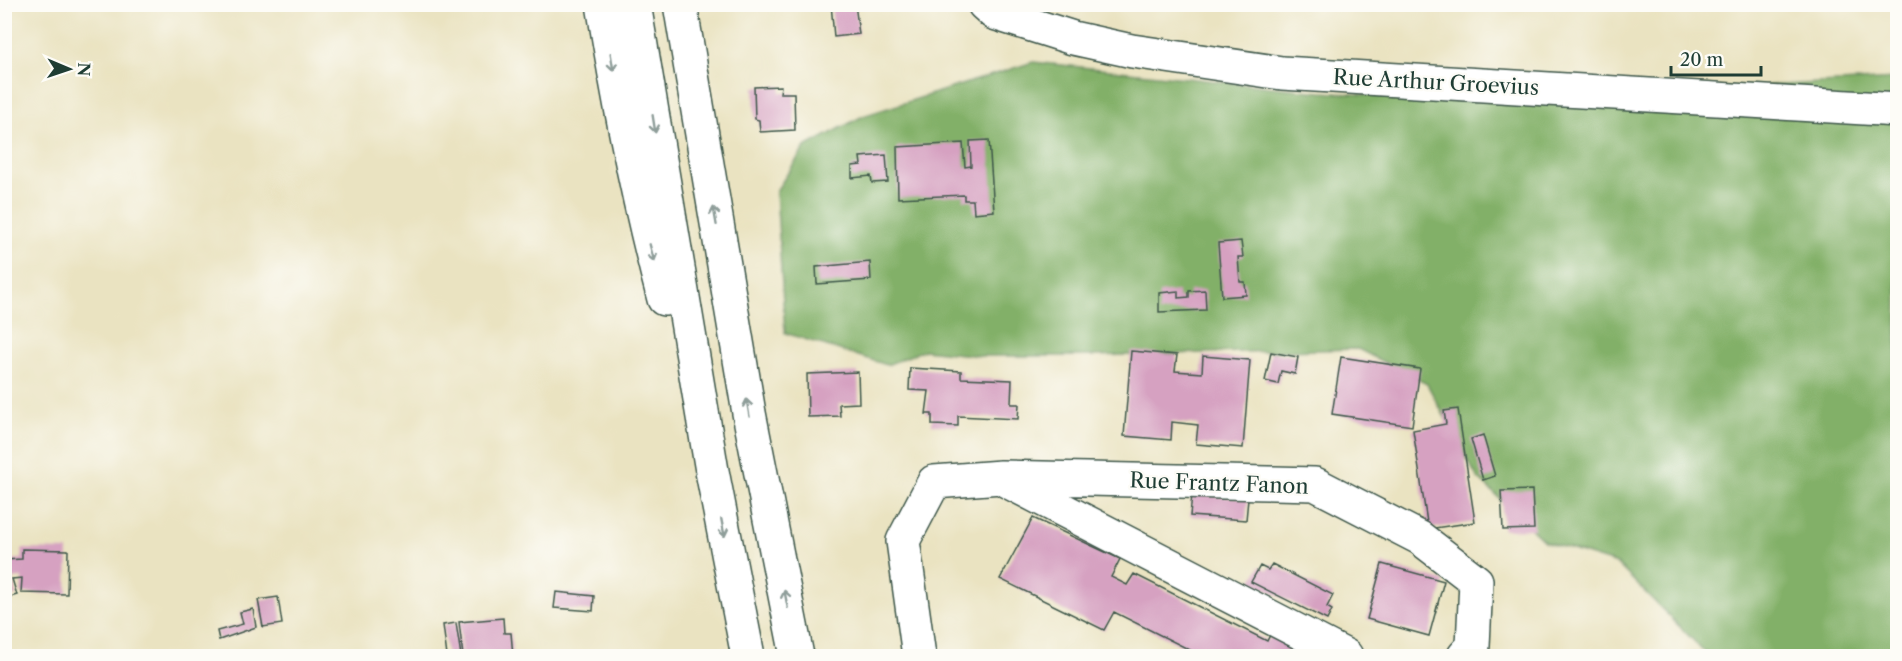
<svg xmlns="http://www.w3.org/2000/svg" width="1902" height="661" viewBox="0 0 1902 661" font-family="'Libre Caslon Text',serif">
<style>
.forest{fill:#82b068;stroke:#50764e;stroke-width:1.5}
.building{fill:#d6a1c1}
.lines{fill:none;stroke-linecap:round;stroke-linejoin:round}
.minor-casing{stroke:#3d5649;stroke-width:36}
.highway-casing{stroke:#3d5649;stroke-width:36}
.minor{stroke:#fff;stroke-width:33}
.highway{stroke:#fff;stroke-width:33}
.oneway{stroke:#8f9e9a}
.labels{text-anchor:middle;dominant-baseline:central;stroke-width:5;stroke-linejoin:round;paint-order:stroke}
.street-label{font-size:21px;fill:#1f3d34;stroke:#fdfcf7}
</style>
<rect width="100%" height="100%" fill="#fdfcf7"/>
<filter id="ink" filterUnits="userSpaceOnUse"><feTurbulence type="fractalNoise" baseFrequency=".0167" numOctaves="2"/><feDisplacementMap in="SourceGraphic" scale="12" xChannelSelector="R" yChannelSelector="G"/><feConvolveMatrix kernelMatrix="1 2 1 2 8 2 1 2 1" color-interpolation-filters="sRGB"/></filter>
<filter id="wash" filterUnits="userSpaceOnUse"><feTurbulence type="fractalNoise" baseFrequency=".008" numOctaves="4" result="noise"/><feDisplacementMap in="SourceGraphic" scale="24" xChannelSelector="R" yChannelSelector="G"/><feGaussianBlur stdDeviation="1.35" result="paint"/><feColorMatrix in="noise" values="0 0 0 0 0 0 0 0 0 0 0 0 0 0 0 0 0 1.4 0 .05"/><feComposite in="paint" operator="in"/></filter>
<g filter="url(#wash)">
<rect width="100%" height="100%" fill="#eae3c1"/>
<path class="forest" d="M1033,62L1321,92L1465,101L1897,79V656H1709L1617,564L1544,541L1477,477L1427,384L1358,349L1092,356H981L924,350L887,365L785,333L776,191L805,147L863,116Z"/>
<g id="blocks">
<path class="building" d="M831,4H855L859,34L834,37Z
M781,86L780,93H794L795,130L760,132L759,120L755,119L754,87Z
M989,140L994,211L974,213L973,200H964V195L898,198L897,147L963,143L965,167L971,166L970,141Z
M886,155L888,182L872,183L871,176L852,178V166L861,165L860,157Z
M1241,241L1243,257H1238L1240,282H1245L1246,295L1222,297L1218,243Z
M870,262L871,280L817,284L816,267Z
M1205,290L1206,310L1159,312V293L1178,291V298L1189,297V291Z
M1131,351L1177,355L1175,371L1202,373L1203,356L1250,360L1243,448L1196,444L1198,425L1172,422L1171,440L1124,436Z
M1271,352L1298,357L1295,374L1281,371L1278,384L1265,381Z
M1341,357L1420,369L1412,426L1332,414Z
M910,368L961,371V378L1012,380L1011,404H1019L1018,419L958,416V426L932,425V414H926L929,391L909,390Z
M858,372L859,403L839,404L840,416L808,417L807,374Z
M1458,409L1475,522L1428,529L1413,430L1446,424L1444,411Z
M1483,435L1495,476L1483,480L1471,439Z
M1532,490L1534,529L1503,530L1501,491Z
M1192,494L1248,499L1246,520L1190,516Z
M1033,518L1120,559L1111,577L1127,585L1134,574L1267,641L1270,635L1313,656H1202L1114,612L1104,630L1000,579Z
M22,549L68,550L67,594L21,593L22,578L12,579L17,595L4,599V560L22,559Z
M1272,564L1333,595L1327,607L1332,610L1327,620L1251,582L1260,566L1268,570Z
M1382,564L1444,581L1429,636L1367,619Z
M556,592L594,596L593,611L554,608Z
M278,597L282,624L263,627L258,600Z
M253,609L256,627L219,640L217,631L243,624L240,612Z
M503,618L504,633H511L513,656H463L459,622Z
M456,623L461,656H447L443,625Z"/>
</g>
</g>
<g filter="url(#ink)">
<use href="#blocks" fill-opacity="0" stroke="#3d5649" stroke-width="1.5"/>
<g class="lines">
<g class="minor-casing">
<path id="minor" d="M984,4L994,13L1073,38L1132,51L1282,73L1898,110
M1007,481L1346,656
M919,656L903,541L934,482L1001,477L1315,484L1420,538L1476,581L1473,646L1464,656"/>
</g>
<g class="highway-casing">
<path id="highway" d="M603,4C619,104 638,202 664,299
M634,4L712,471L748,656
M680,4L749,413L797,656"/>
</g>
<use href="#minor" class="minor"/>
<use href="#highway" class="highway"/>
</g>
<defs><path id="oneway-shaft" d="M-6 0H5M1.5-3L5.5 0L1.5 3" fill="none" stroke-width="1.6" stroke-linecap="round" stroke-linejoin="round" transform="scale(1.5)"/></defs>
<g class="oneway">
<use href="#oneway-shaft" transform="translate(612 62) rotate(81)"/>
<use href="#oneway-shaft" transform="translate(654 124) rotate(81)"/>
<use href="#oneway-shaft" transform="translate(715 216) rotate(-100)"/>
<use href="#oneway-shaft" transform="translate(652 253) rotate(75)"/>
<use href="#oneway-shaft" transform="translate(748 408) rotate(-100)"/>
<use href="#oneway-shaft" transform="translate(723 528) rotate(79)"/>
<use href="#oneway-shaft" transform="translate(786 599) rotate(-101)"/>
</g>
</g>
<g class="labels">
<g class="street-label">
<text transform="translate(1436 82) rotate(3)">Rue Arthur Groevius</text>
<text transform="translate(1219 483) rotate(2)">Rue Frantz Fanon</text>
</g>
</g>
<rect width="1902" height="661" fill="none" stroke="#fdfcf7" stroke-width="24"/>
<g transform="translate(69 69) rotate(92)" stroke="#fdfcf7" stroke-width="4.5" paint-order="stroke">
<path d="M0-4.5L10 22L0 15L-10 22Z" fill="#1f3d34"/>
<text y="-9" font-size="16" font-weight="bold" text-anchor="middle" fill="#1f3d34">N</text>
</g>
<path d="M1671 66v9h90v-9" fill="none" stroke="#1f3d34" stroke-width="3"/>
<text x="1680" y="66" font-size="18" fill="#1f3d34" stroke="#fdfcf7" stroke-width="4.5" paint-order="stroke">20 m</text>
</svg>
